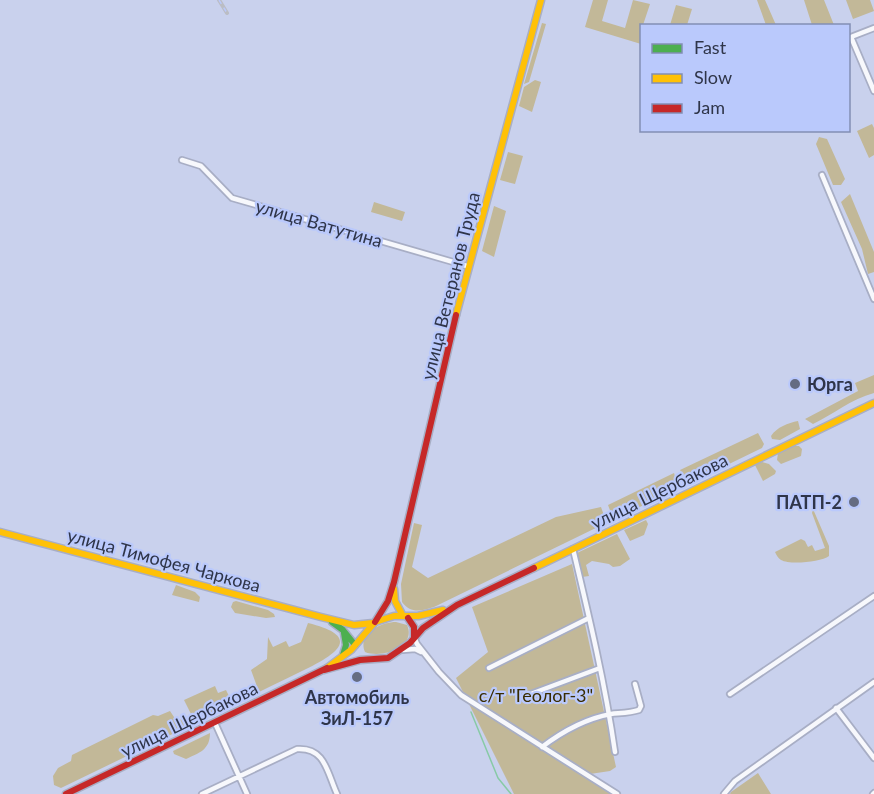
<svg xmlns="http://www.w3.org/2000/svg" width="874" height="794" viewBox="0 0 874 794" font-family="Lato,sans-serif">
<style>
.green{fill:#c2b898}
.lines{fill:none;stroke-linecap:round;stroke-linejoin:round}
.stream{stroke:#88caa6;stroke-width:1.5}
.street-casing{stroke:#a8aec5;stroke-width:8}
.fast-casing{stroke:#a8aec5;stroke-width:9}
.slow-casing{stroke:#a8aec5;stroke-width:9}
.jam-casing{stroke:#a8aec5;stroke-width:9}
.street{stroke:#f7f8fc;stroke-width:4.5}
.fast{stroke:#4caf50;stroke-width:6}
.slow{stroke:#ffc107;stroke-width:6}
.jam{stroke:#c62828;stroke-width:6}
.rail-casing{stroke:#bbbdc4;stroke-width:4}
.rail{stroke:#bac9fc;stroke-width:1.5;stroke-dasharray:4.5;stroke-linecap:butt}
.poi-dot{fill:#656c82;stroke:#bac9fc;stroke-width:2}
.labels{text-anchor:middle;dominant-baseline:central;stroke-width:4.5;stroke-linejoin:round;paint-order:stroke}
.street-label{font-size:18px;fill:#2f3549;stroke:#bac9fc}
.poi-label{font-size:18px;font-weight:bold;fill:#2f3549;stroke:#bac9fc;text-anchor:start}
.park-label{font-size:18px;fill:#392c00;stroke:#bac9fc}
</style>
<rect width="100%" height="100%" fill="#c9d1ed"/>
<path class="green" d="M593,0H608L602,21L625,28L633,0L650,4L643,25L642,26L641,44L585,27Z
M757,0H765L776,25H766Z
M804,0H824L834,25H812Z
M846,0H870L874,11L853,19Z
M676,5L692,9L687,25H670Z
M542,23L546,24L529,82L524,84Z
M535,80L541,82L532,112L519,106L524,87Z
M872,124L874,128V155L869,158L857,131Z
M819,137L827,139L845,179L841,185H833L816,144Z
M508,152L523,156L515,184L500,180Z
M850,194L874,252V272L868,274L862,249L841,202Z
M374,202L405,212L402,221L371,212Z
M494,206L506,211L494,257L482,251Z
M874,375V393C851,399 834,414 813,424L805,419L858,391L855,383Z
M798,421L800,429L780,440L772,439L771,436C777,427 788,423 798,421Z
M758,433L764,444L762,448L692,482H688L680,470Z
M794,446H799L802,449L801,456L781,464L777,460L778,453Z
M762,462L769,464L776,471L775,474L763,481L755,465Z
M674,473L679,488L617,518L611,513L608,505Z
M601,507L606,521L604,524L434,607C421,611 411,614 402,602L401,584L414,523L422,525L412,567L428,578L556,517Z
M813,509L829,546V556C821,562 790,565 781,560C778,558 777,556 775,552L801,539L805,541L808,547L812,545L815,551L825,548L812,513Z
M646,520L648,524L644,535L630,541L624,530Z
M617,534L630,559L620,566L613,567L609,564L592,561L586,565L589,576L582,577L577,553Z
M572,564L616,767L610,771L590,774L619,794H514L456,678L488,652L472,607Z
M176,585L195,592L200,597L199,602L172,595Z
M236,601L268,610L274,614L275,617L266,618L235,613L231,607L233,602Z
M396,622L407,625C417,647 382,659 365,652C357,634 381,622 396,622Z
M308,623C365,637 335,655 302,671C288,678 273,685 259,692L251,670L267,659L268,637L273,647L286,641L289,647L301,642Z
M215,686L218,693L226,690L233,704L199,719L192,716L184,700Z
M170,711L176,720L188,719L191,725L61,788L54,785L53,776L58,768L71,761L72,755L153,715L158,716Z
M210,733C210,750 199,753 186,759L174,754L173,751Z
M758,773L771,794H730L731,792Z"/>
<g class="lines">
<path class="stream" d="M471,712L498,778L511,794"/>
<g class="street-casing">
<path id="street" d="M874,28L851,37L874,91
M182,160L201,166L232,198L467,266
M822,175L874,299
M573,549C589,616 605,683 615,752
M414,637L417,644L439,672L461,695L617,794
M403,650L415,649L421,652
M489,668L589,618
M730,694L874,596
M520,698L600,668
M836,708L874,758
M215,723L247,794
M542,747C563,731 584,719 611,714C620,713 630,713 639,710L641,706L635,684
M202,794L297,749C325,747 327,772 337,794
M724,794L735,781L874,682
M873,794L874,793"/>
</g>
<g class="fast-casing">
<path id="fast" d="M332,622L343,630L355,645
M343,655L346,645L344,633"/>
</g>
<g class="slow-casing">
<path id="slow" d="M456,315L541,0
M0,532L321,617L354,625L373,623
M534,568L874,403
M394,589L395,601L403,616
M327,668L351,650L375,622L394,616H418L443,610"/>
</g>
<g class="jam-casing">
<path id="jam" d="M408,618L414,627V637
M375,622L388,601L394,582L456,315
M324,670L360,660L388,658L410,643L423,628L457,605L534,568
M66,794L327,668"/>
</g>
<use href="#street" class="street"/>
<use href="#fast" class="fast"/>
<use href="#slow" class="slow"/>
<use href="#jam" class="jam"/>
<g class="rail-casing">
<path id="rail" d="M219,0L227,13"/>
</g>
<use href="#rail" class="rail"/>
</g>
<g class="poi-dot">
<circle cx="795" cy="384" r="6"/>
<circle cx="854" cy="502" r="6"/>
<circle cx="357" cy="677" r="6"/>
</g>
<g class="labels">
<g class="street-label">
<text transform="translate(319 223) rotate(16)">улица Ватутина</text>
<text transform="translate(450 286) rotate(-76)">улица Ветеранов Труда</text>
<text transform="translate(659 491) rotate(-26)">улица Щербакова</text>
<text transform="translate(164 560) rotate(15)">улица Тимофея Чаркова</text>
<text transform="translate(189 719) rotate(-26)">улица Щербакова</text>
</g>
<g class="poi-label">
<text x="807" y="384">Юрга</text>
<text x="842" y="502" text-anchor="end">ПАТП-2</text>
<text x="357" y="697" text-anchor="middle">Автомобиль<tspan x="357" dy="21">ЗиЛ-157</tspan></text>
</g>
<g class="park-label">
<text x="536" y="695">с/т "Геолог-3"</text>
</g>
</g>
<rect x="640" y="24" width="210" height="108" fill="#bac9fc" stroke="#828eb4" stroke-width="1.5"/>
<rect x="652" y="44" width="30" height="9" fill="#4caf50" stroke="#828eb4" stroke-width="1.5"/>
<text x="694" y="54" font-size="18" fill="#2f3549">Fast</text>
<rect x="652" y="74" width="30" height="9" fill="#ffc107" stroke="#828eb4" stroke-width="1.5"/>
<text x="694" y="84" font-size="18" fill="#2f3549">Slow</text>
<rect x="652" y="104" width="30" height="9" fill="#c62828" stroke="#828eb4" stroke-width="1.5"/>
<text x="694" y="114" font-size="18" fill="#2f3549">Jam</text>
</svg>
